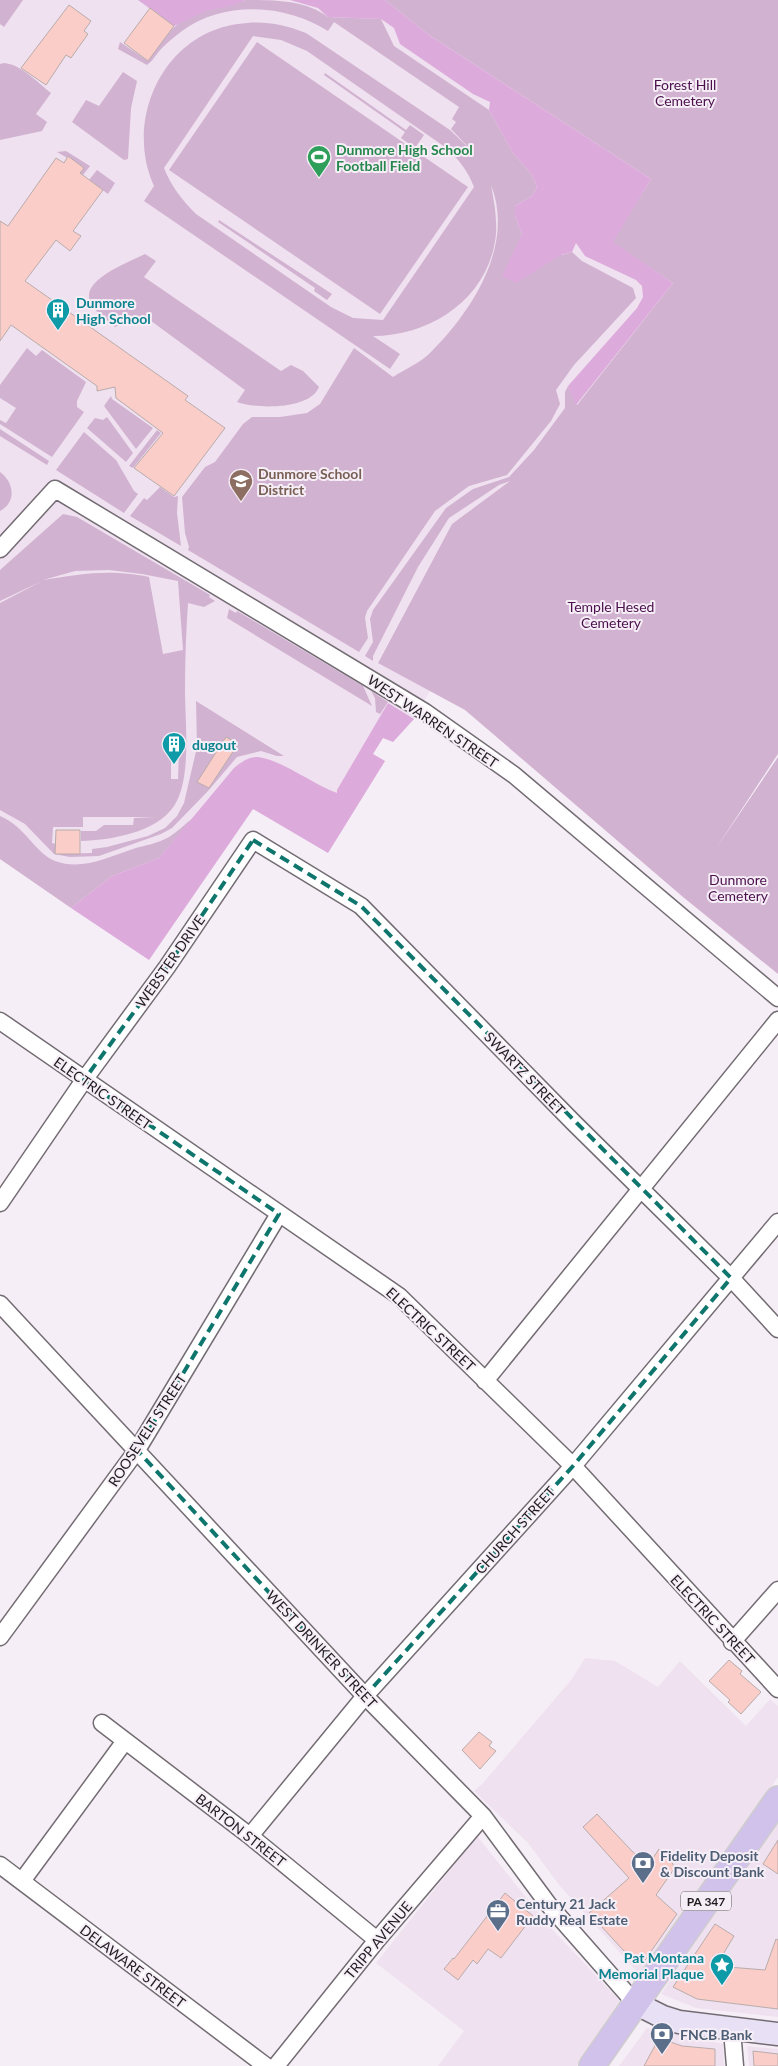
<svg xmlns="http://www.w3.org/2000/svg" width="778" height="2066" viewBox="0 0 778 2066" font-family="Lato,sans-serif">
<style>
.built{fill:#efe1ef}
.green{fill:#d2b2d1;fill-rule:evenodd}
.forest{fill:#dcaadb}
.building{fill:#fbcdc9;stroke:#b8acab}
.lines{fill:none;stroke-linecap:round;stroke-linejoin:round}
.street-casing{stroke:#736c73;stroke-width:19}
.secondary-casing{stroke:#736c73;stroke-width:25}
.primary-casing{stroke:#cecdce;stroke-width:28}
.street{stroke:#fff;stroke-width:16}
.secondary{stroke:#e8e1f5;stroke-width:22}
.primary{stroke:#d1c2eb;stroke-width:25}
.marked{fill:none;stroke:#0f766e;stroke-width:4;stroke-dasharray:10 6;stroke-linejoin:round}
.labels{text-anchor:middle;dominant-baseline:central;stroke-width:4;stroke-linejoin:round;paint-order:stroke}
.shield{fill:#f6eef6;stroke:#605b60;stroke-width:1}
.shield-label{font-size:12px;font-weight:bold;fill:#1f1c1f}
.park-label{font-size:14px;fill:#4a0f4c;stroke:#f6eef6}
.leisure-label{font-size:14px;font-weight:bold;fill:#27864d;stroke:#f6eef6;text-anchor:start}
.culture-label{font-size:14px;font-weight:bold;fill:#0d838f;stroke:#f6eef6;text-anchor:start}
.education-label{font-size:14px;font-weight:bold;fill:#785e54;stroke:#f6eef6;text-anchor:start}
.street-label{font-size:14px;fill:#1f1c1f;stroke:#f6eef6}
.service-label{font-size:14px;font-weight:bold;fill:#4e5e75;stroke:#f6eef6;text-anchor:start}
</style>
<rect width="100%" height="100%" fill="#f6eef6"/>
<path class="built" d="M0,0H385L429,35L673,283L602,375L513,479L452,524L378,662L430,691L414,719L393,742L383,738L373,754L385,761L328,853L253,809L149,960L0,859Z
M585,1658L615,1661L658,1687L680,1661L746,1726L770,1699L778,1706V1777L640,1975L560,1886L528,1843L474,1791L483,1783L572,1679Z
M778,1817V2017L696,2008L661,1994Z
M477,1836L549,1926L622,2003L577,2066H438L464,2031L376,1963Z
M647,2028L723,2044L724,2066H619Z
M747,2046L778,2049V2066H749Z"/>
<path class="green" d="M0,0H23L4,27L0,24Z
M245,0C273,0 306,0 328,17L381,19L394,46L489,110L513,153L532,175L537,187L532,196L515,206V216L522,234L516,250L562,255L572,252L582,261L633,288L636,298L574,365L556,390L560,404L551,421L507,475L469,486L435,511L367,611L365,618L368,638L359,652L188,550L189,547L185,533L182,497L205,467L215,462L243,424L252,417H280L307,413L320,404L354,348L393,377C405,369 422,362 431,352C472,311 515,245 491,185C494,202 497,217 496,234C490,297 432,336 373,336L400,354L390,369L144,201L154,186C124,120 163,34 238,24C262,20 283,24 306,33L450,130L472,151L451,129L456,122L452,119L459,107L334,22L328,31C286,4 224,0 182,31C175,36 168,42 162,48C156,54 153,61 147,65L118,49L120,42L148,61C166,36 176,17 208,10C221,7 233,6 245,0ZM253,36L281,40L307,51L445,147C458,158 468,171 474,187L383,320L353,318L331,307L196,214C182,200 171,186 164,168Z
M385,0H778V754L717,847L778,757V974L683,897L465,710L378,663L452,524L510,481L499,485L449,518L418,567L373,656V661L365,656L373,642L370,619L373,610L446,508L473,489L509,477L534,450L565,408V392L568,386L577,405L673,283L612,242L651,179L429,35Z
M257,42L468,187L380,314L169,170Z
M4,63C21,64 38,83 51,93L36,114L47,122L42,131L0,140V64Z
M123,72L137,81L131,108L128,159L124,160L72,122L86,100L99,106Z
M325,73L406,130L410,125L424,135L415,148L401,138L405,132L324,75Z
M66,151L90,166L83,175L80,173L83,167L57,152Z
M97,170L115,183L108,194L89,180Z
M219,220L332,294L327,300L314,291L315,288L218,222Z
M145,254L156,261L144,277L281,371L291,365L303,371L319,387C310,410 256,409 237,402L245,390L143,315L115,327C108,320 97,314 92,305C76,281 128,263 145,254Z
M27,348L36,356L42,350L86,382L77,401V407L84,412L52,457L0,424V420L6,423L16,408L0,398V385Z
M111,396L112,399L153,428L136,449L104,406Z
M107,417L133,453L126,462L87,428L95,418L103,420Z
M0,429L49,461L47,465L0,436Z
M157,430L161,433L133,468L129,466Z
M84,432L116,460L134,491L138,494L124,513L56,470Z
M0,472C14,482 17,502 0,511Z
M160,487L174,497L178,496L177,513L181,546L130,516L144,498L147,500Z
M63,514L77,517L210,595L209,597L215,601L204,607L188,603C186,632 185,661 185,690C185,722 192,779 174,806C156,833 110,840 81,841V831H96L104,825H133L134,818L155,817H83V827H53L52,843L56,844V854L92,853V849L107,847L148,836L165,828L177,816L184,803L197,747L196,701L284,756H277L261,751L237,757L208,791L172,828L161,834L99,856L70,857L54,854L25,824L0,810V603L42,581L0,601V570ZM109,570L142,574L178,581L183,650L163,654L149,577C107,569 83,574 43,580L75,571ZM171,744L175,745L174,751H179L178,779H171Z
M229,609L236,613L237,611L363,686L372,706L227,618Z
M371,691L388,702L380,714L376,712L375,698Z
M0,816C26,827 35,853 55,861C82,871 108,857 133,849C145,845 157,844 169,837C177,832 185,824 193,818L159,858L112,876L71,908L0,859Z"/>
<path class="forest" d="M138,0H245L235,5L206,11L174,26Z
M290,0H385L429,35L651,179L613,242L673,283L576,405L568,386L637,308L643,297L642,286L636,280L585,256L576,243L572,252L561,255L516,283L502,276L522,234L515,216V206L532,196L537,187L532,175L513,153L489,110L490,102L473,94L400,44L394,28L381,19L328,17L318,8Z
M388,703L414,719L393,742L383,738L373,754L385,761L328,853L253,809L149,960L71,908L112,876L159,858L234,768C240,763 249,756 258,757C282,760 314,785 337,793V790Z"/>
<path class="building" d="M69,5L91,21L84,31L88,34L71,58L66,55L46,85L21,68Z
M150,8L174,26L148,61L124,43Z
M68,156L84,168L80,173L103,190L73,231L81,236L70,251L56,240L25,281L188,396L185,400L225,428L174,496L134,468L163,433L116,398L115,387L97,391V386L11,325L0,341V221L8,226L56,158L64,163Z
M226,737L238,744L209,788L197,782Z
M56,830H80V854H55Z
M729,1660L742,1671L740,1674L761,1692L741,1714L728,1702L730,1700L709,1681Z
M479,1732L492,1742L489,1746L496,1751L480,1769L462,1750Z
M597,1814L647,1867L659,1849L673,1864L674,1869L656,1895L677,1914L643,1963L624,1951L589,1913L629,1878L583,1827Z
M778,1840V1874L763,1864Z
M505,1893L533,1916L501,1958L488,1949L477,1964L473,1960L458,1980L444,1969L453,1958L454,1959Z
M715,1924L734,1936L716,1966L765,1970L776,1939L778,1940V2009L697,1999L673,1987Z
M659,2038L682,2046L715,2049V2066H644Z
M753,2051L778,2054V2066H754Z"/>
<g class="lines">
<g class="street-casing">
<path id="street" d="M0,549L55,489L425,712L514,775L778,998
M0,1021L399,1296L573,1466L778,1689
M0,1203L84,1080L167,967L253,840L361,906L574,1123L731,1278L778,1329
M0,1304L365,1696L483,1816L548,1904L635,2003
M485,1381L778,1020
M0,1637L137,1450L279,1214
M732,1642L778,1590
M102,1723L250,1836L377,1940
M250,1836L365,1696L573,1466L778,1222
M0,1865L266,2066
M22,1881L125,1741
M732,2030L735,2066
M276,2066L377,1940L483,1816"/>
</g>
<g class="secondary-casing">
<path id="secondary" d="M635,2003L663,2017L679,2022L778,2034"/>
</g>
<g class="primary-casing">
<path id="primary" d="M592,2066L778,1799"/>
</g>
<use href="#street" class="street"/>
<use href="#secondary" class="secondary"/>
<use href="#primary" class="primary"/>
</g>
<path class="marked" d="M253,840L361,906L731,1278L573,1466L365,1696L137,1450L279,1214L84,1080L167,967Z"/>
<defs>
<g id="stadium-pin" transform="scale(1.25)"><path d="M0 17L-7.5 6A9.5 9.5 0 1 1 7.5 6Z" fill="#2e9e5b" stroke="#f6eef6"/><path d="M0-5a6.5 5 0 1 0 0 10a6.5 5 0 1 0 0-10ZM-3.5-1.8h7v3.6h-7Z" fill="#fff"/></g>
<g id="building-pin" transform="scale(1.25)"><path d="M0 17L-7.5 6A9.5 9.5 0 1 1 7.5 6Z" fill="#0f9aa8" stroke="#f6eef6"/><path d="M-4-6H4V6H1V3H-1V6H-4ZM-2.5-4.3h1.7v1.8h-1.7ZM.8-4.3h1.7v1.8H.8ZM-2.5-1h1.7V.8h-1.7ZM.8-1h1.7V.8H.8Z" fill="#fff"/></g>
<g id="school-pin" transform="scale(1.25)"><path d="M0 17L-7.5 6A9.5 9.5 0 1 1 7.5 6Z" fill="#8d6e63" stroke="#f6eef6"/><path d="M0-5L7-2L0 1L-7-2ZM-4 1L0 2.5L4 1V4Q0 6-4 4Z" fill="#fff"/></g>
<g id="bank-pin" transform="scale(1.25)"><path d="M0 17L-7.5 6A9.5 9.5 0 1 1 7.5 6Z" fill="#5c6f8a" stroke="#f6eef6"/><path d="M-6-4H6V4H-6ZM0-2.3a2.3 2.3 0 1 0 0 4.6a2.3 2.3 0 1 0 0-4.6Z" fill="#fff"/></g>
<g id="office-pin" transform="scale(1.25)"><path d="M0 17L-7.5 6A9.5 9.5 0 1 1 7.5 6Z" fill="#5c6f8a" stroke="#f6eef6"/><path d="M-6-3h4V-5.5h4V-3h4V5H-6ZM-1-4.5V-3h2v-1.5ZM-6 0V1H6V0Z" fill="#fff"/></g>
<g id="sight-pin" transform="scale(1.25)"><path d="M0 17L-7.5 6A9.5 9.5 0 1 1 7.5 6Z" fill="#0f9aa8" stroke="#f6eef6"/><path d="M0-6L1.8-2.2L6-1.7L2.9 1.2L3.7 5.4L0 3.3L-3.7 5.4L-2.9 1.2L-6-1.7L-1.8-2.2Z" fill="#fff"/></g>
</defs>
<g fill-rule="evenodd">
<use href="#stadium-pin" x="319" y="157"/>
<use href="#building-pin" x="58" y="310"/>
<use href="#school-pin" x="241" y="481"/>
<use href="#building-pin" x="174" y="744"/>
<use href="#bank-pin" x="643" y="1863"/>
<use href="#office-pin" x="498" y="1911"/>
<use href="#sight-pin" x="722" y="1965"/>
<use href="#bank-pin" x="662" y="2034"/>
</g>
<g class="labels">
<rect class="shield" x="681" y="1891.5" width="50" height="19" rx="4"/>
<g class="shield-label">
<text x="706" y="1901">PA 347</text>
</g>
<g class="park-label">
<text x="685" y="84">Forest Hill<tspan x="685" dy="16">Cemetery</tspan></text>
<text x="611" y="606">Temple Hesed<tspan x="611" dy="16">Cemetery</tspan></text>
<text x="738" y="879">Dunmore<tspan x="738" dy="16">Cemetery</tspan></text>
</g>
<g class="leisure-label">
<text x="336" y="149">Dunmore High School<tspan x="336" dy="16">Football Field</tspan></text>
</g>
<g class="culture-label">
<text x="76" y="302">Dunmore<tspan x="76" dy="16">High School</tspan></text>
<text x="192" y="744">dugout</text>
<text x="704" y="1957" text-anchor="end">Pat Montana<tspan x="704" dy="16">Memorial Plaque</tspan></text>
</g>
<g class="education-label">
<text x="258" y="473">Dunmore School<tspan x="258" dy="16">District</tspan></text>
</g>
<g class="street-label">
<text transform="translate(433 721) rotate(34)">WEST WARREN STREET</text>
<text transform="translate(170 961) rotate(-55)">WEBSTER DRIVE</text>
<text transform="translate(525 1073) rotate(46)">SWARTZ STREET</text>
<text transform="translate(103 1093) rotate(35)">ELECTRIC STREET</text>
<text transform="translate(431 1329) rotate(43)">ELECTRIC STREET</text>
<text transform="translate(147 1430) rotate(-57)">ROOSEVELT STREET</text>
<text transform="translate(515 1530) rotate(-48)">CHURCH STREET</text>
<text transform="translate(713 1619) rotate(47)">ELECTRIC STREET</text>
<text transform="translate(322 1649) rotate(47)">WEST DRINKER STREET</text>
<text transform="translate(241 1830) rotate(38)">BARTON STREET</text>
<text transform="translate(378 1940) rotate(-50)">TRIPP AVENUE</text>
<text transform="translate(133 1966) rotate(37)">DELAWARE STREET</text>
</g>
<g class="service-label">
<text x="660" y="1855">Fidelity Deposit<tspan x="660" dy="16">&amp; Discount Bank</tspan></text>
<text x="516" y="1903">Century 21 Jack<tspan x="516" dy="16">Ruddy Real Estate</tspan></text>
<text x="680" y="2034">FNCB Bank</text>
</g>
</g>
</svg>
